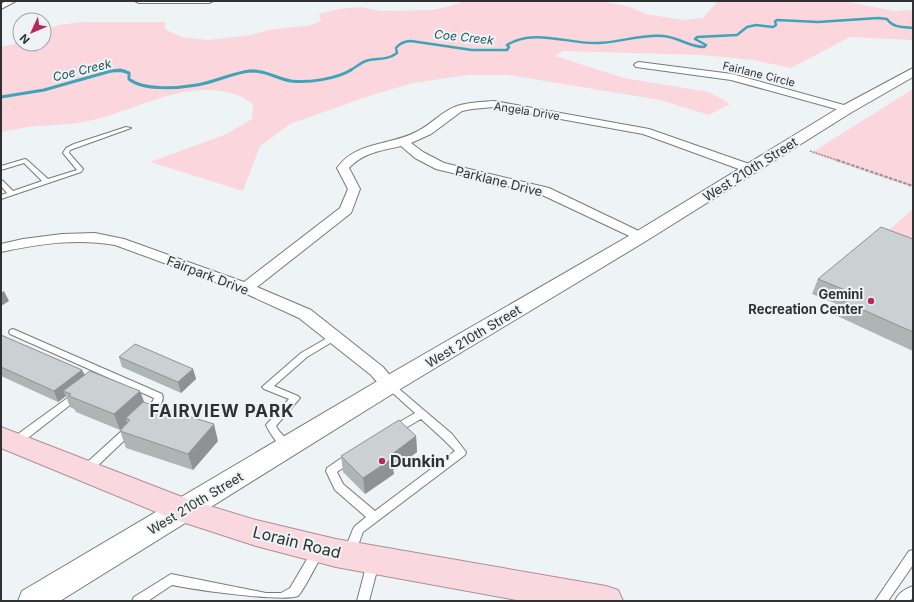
<svg xmlns="http://www.w3.org/2000/svg" width="914" height="602" viewBox="0 0 914 602" font-family="Inter,sans-serif">
<style>
.green{fill:#fbd6dd}
.lines{fill:none;stroke-linecap:round;stroke-linejoin:round}
.stream-far1{stroke:#3ea5b9;stroke-width:2.5}
.stream{stroke:#3ea5b9;stroke-width:3}
.service-casing{stroke:#757b7c;stroke-width:2}
.minor-casing{stroke:#757b7c;stroke-width:2}
.tertiary-casing{stroke:#757b7c;stroke-width:2}
.primary-casing{stroke:#af8d94;stroke-width:2}
.path-far1{stroke:#929697;stroke-width:1.5;stroke-dasharray:2 1;stroke-linecap:butt}
.path{stroke:#929697;stroke-width:2;stroke-dasharray:3.5 1.5;stroke-linecap:butt}
.service{fill:#fff;fill-rule:evenodd}
.minor{fill:#fff;fill-rule:evenodd}
.tertiary{fill:#fff;fill-rule:evenodd}
.primary{fill:#f9d9df;fill-rule:evenodd}
.wall{fill:#afb4b5}
.shaded-wall{fill:#8e9294}
.building{fill:#cbd1d3;stroke:#8e9294}
.poi-dot{fill:#b72959;stroke:#eef4f6;stroke-width:1.5}
.labels{text-anchor:middle;dominant-baseline:central;stroke-width:4;stroke-linejoin:round;paint-order:stroke}
.far-street-label{font-size:11px;fill:#2e3031;stroke:#eef4f6}
.far-water-label{font-size:12px;font-style:italic;fill:#25525b;stroke:#eef4f6}
.street-label{font-size:13px;fill:#2e3031;stroke:#eef4f6}
.poi-label{font-size:13px;font-weight:bold;fill:#2e3031;stroke:#eef4f6;text-anchor:end}
.near-poi-label{font-size:16px;font-weight:bold;fill:#2e3031;stroke:#eef4f6;text-anchor:start}
.near-street-label{font-size:16px;fill:#2e3031;stroke:#eef4f6}
.district-label{font-size:17px;font-weight:bold;letter-spacing:1px;fill:#2e3031;stroke:#eef4f6}
</style>
<rect width="100%" height="100%" fill="#eef4f6"/>
<path class="green" d="M464,1H602L630,7L646,14L682,20L703,18L718,1H844L894,11L913,10V40L850,37L791,68L753,60L702,55L563,51L555,56L624,78L709,92L730,104L709,115L660,100L508,75H468L413,83L369,96L290,124L260,146L243,191L150,162L224,135L252,119L253,104C248,101 243,97 237,95C184,77 134,113 83,122C68,125 52,125 37,126C25,127 13,130 1,132V47L20,42V44H44V31L58,25L84,22H165V29L181,37L208,40L251,35L268,30L312,25L321,21L319,14L339,9L361,7L381,11L432,10L451,6Z
M913,89V188L811,153Z
M913,209V255L876,241Z"/>
<g class="lines">
<path class="stream-far1" d="M110,71H125
M249,71H256
M349,71C355,68 362,61 369,60C379,58 388,60 397,53L396,48C400,43 405,41 411,41L472,50H507L509,47L507,45C533,28 568,44 597,43C619,43 640,34 663,36C678,37 689,47 704,47L706,45L695,39L697,37L737,35L747,27L756,25L773,27L776,25L775,21L777,20L818,22L878,18L887,19C893,28 903,27 913,28"/>
<path class="stream" d="M1,97L44,90L111,71L120,70L129,73V79C144,91 179,88 197,85C215,82 232,73 250,71C266,70 277,79 291,81C309,83 336,79 351,70"/>
<g class="service-casing">
<path id="service" d="M126,127L131,128L70,150L69,153L83,169L81,172L1,199V195L7,193L1,186V180L3,181L13,191L42,181L24,163L1,170V166L25,159L27,160L48,179L77,170L63,153L66,148L74,144Z
M13,329L162,394C166,403 152,418 143,415L141,413C145,407 153,404 154,398L10,334L9,332L10,330Z
M334,334L337,335L338,337L337,339L307,357L274,386L298,396L300,398L276,426L279,431L292,445L291,448C280,451 270,433 266,425L289,399L264,389L262,387L301,353Z
M389,382L392,383L452,434L466,452L465,455L363,532L354,556L350,557L346,556L344,552L353,529L355,526L366,517L335,490L326,471L327,468L347,454L351,453L355,454L356,457L355,460L337,472L343,484L375,511L455,451L444,440L421,419L397,433L394,434L391,433L389,430L391,427L415,413L386,387L384,385L386,383Z
M76,393L79,394L81,396L79,398L19,445L15,446L11,445L10,442L11,439L73,394Z
M129,426L132,427L134,430L132,433L90,473L86,474L82,473L81,470L82,467L126,427Z
M317,548L321,549L323,553L321,557C316,565 304,590 298,596C281,602 196,590 172,585L148,601H132L134,597L171,574L266,593H281L290,588L313,549Z
M913,550V565L888,601H875L909,551Z
M373,558L377,559L379,563L369,601H357L367,563L369,559Z
M913,586V598L909,601H895C898,593 905,589 913,586Z"/>
</g>
<g class="minor-casing">
<path id="minor" d="M6,1H16L1,9V4Z
M135,1H213L209,3H139Z
M639,62L732,74L851,107L852,109L847,112L731,80L636,67L634,65L636,63Z
M494,101L649,129L755,166L757,169L755,172H747L643,134L494,107L472,109L462,111L431,134L411,143L423,152L444,163L549,188L645,234L647,237L645,240L640,241L540,194L436,169L415,158L401,146C381,151 364,152 349,168L360,189L351,213L257,287L311,310L383,367L398,385L395,389L389,391L383,389L371,375L299,318L240,291L115,245C77,238 38,244 1,252V244L23,239L62,234L95,233L124,239L244,282L340,208L348,189L337,168C356,141 389,146 416,132C431,125 442,111 457,106C469,102 482,102 494,101Z"/>
</g>
<g class="tertiary-casing">
<path id="tertiary" d="M913,68V77L852,112L646,241L397,391L60,601H18L22,591L381,379L634,233L842,106Z"/>
</g>
<g class="primary-casing">
<path id="primary" d="M1,427L190,500L256,520L336,539L606,586L618,590L623,601H522L336,567L256,546L173,519L1,448Z"/>
</g>
<path class="path-far1" d="M810,151L840,161"/>
<path class="path" d="M837,160L913,186"/>
<use href="#service" class="service"/>
<use href="#minor" class="minor"/>
<use href="#tertiary" class="tertiary"/>
<use href="#primary" class="primary"/>
</g>
<path class="wall" d="M913,239V351L835,315L839,305L812,294L818,279Z
M1,335L82,370L85,375L140,391L144,403L218,441L193,470L126,448L120,431L127,423L120,430L76,412L74,409L70,407L66,396L58,402L1,376Z
M119,357L193,369L196,379L181,393L122,367Z
M416,436L417,452L393,470L394,474L365,494L343,472L341,456Z"/>
<path class="shaded-wall" d="M4,291L9,301L1,306V293Z
M193,369L196,379L181,393L178,382Z
M82,370L87,380L63,391L66,396L58,402L54,391Z
M140,391L146,407L126,418L127,423L120,430L114,414Z
M214,424L218,441L193,470L188,454Z
M416,436L417,452L393,470L394,474L365,494L363,478L391,455Z"/>
<path class="building" d="M881,227L913,239V332L841,300L850,292L818,279Z
M1,335L82,370L54,391L1,367Z
M135,344L193,369L178,382L119,357Z
M90,371L140,391L114,414L69,396L71,394L63,391Z
M143,402L214,424L188,454L120,431L130,420L126,418Z
M399,420L416,436L391,455L393,458L363,478L341,456Z"/>
<g class="poi-dot">
<circle cx="871" cy="301" r="4"/>
<circle cx="382" cy="461" r="4"/>
</g>
<g class="labels">
<g class="far-street-label">
<text transform="translate(759 74) rotate(14)">Fairlane Circle</text>
<text transform="translate(527 111) rotate(9)">Angela Drive</text>
</g>
<g class="far-water-label">
<text transform="translate(464 37) rotate(6)">Coe Creek</text>
<text transform="translate(82 70) rotate(-14)">Coe Creek</text>
</g>
<g class="street-label">
<text transform="translate(750 169) rotate(-32)">West 210th Street</text>
<text transform="translate(499 181) rotate(14)">Parklane Drive</text>
<text transform="translate(208 275) rotate(21)">Fairpark Drive</text>
<text transform="translate(473 336) rotate(-31)">West 210th Street</text>
<text transform="translate(195 503) rotate(-31)">West 210th Street</text>
</g>
<g class="poi-label">
<text x="863" y="294">Gemini<tspan x="863" dy="15">Recreation Center</tspan></text>
</g>
<g class="near-poi-label">
<text x="390" y="461">Dunkin'</text>
</g>
<g class="near-street-label">
<text transform="translate(297 542) rotate(14)">Lorain Road</text>
</g>
<g class="district-label">
<text x="222" y="411">FAIRVIEW PARK</text>
</g>
</g>
<rect width="914" height="602" fill="none" stroke="#2e3031" stroke-width="4"/>
<g transform="translate(32 32) rotate(226)"><circle r="19" fill="#eef4f6" stroke="#a1a6a7"/>
<path d="M0-3L7 15L0 10L-7 15Z" fill="#b72959"/>
<text y="-6" font-size="11" font-weight="bold" text-anchor="middle" fill="#2e3031">N</text>
</g>
</svg>
